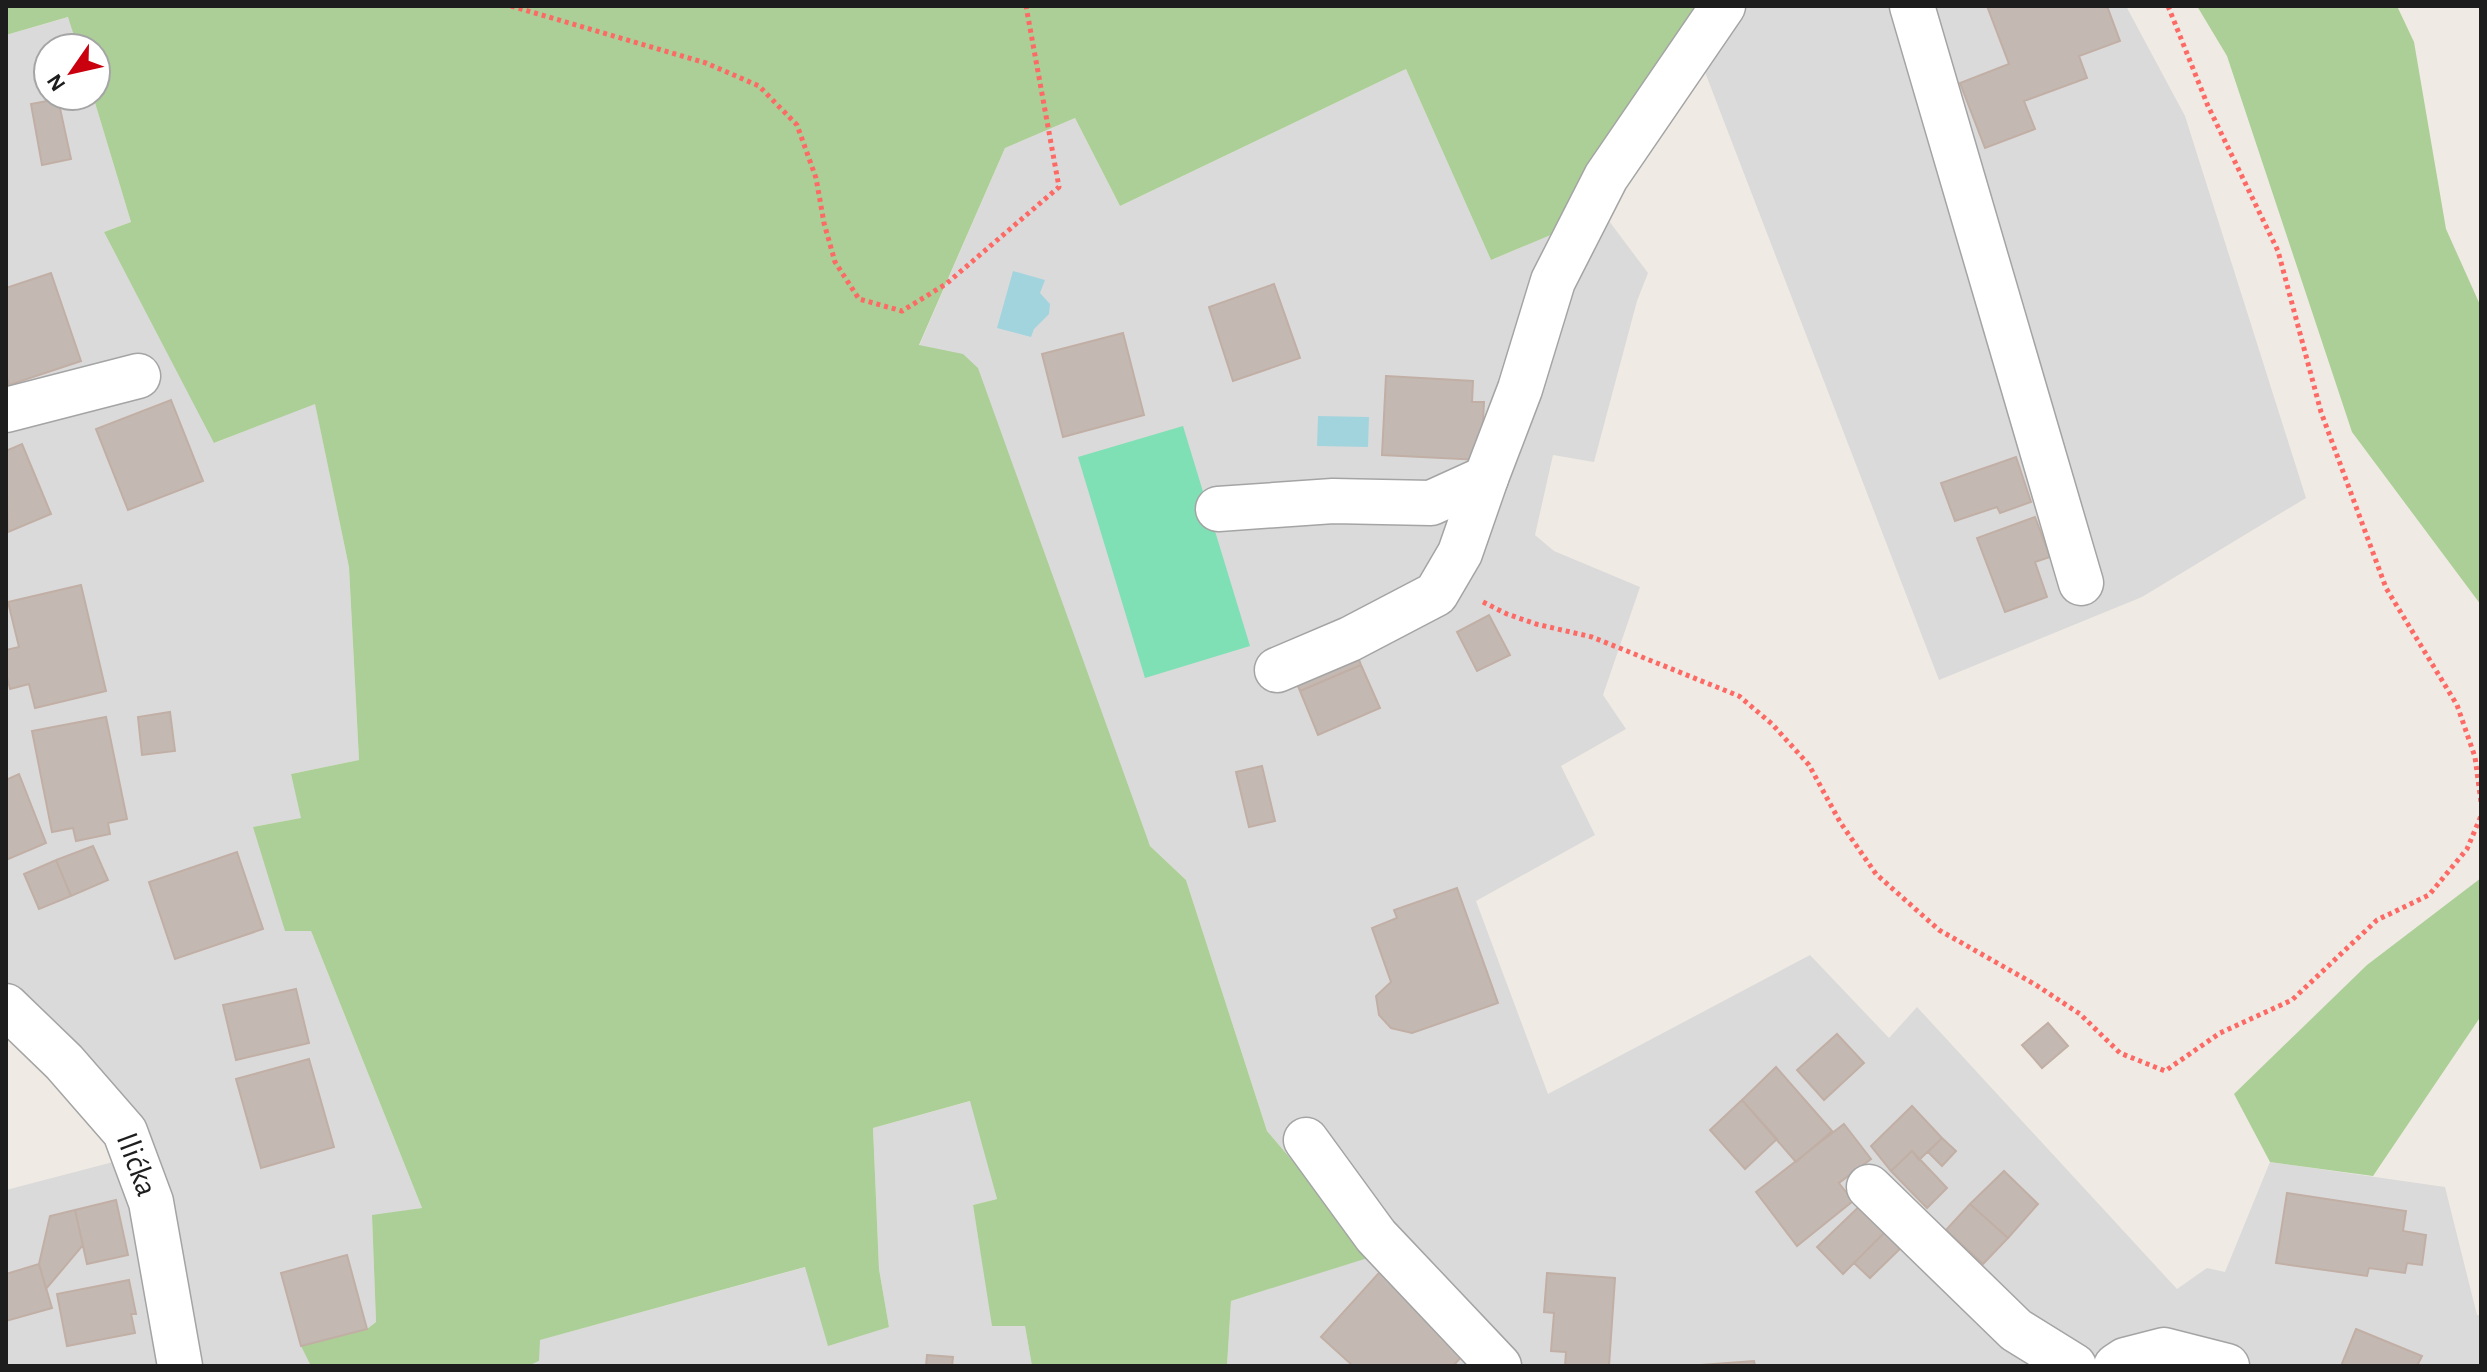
<svg xmlns="http://www.w3.org/2000/svg" width="2487" height="1372" viewBox="0 0 2487 1372" font-family="'Alegreya Sans',sans-serif">
<style>
.residential{fill:#dbdada}
.forest{fill:#abcf96}
.pitch{fill:#7ee0b4}
.water{fill:#a2d4de}
.building{fill:#c3b9b2;stroke:#c1afa5;stroke-width:2}
.lines{fill:none;stroke-linecap:round;stroke-linejoin:round}
.minor-casing{stroke:#a4a4a4;stroke-width:47}
.path{stroke:#fd6a65;stroke-width:5;stroke-dasharray:4 4;stroke-linecap:butt}
.minor{stroke:#fff;stroke-width:44}
.labels{text-anchor:middle;dominant-baseline:central;stroke-width:7;stroke-linejoin:round;paint-order:stroke}
.street-label{font-size:32px;fill:#1d1d1d;stroke:#fff}
</style>
<rect width="100%" height="100%" fill="#efeae3"/>
<path class="residential" d="M1735,6H2126L2185,116L2306,498L2142,597L1939,680L1703,67Z
M69,17L78,48H48V96H93L131,222L104,232L215,443L315,403L349,567L359,760L291,774L302,818L253,827L311,931L422,1208L372,1216L376,1322L367,1329L302,1346L311,1366H6V1190L117,1161L82,1092L6,1001V35Z
M1406,69L1491,260L1603,213L1648,273L1637,301L1594,462L1553,455L1535,535L1554,551L1640,587L1603,695L1626,729L1561,766L1595,835L1476,901L1548,1094L1810,955L1889,1038L1917,1007L2177,1289L2207,1268L2225,1272L2270,1162L2445,1187L2477,1315H2481V1366H1227L1231,1301L1374,1255L1267,1131L1186,880L1150,846L919,346L1005,148L1075,118L1120,206Z
M971,1101L997,1199L973,1205L993,1326H1025L1032,1366H528L539,1361V1340L806,1267L889,1327L879,1269L873,1128Z"/>
<path class="forest" d="M6,6H1723L1603,213L1491,260L1406,69L1120,206L1075,118L1005,148L919,345L963,354L978,368L1150,846L1186,880L1267,1131L1374,1256L1231,1301L1227,1366H1032L1025,1326H992L973,1205L997,1199L970,1101L873,1128L879,1269L889,1327L828,1346L805,1267L540,1340L539,1361L528,1366H311L301,1346L367,1329L376,1322L372,1215L422,1208L311,931H285L253,827L301,818L291,774L359,760L349,567L315,404L214,443L104,232L131,222L93,96H96V48H78L68,17L6,35Z
M2197,6H2397L2414,42L2446,229L2481,307V605L2352,432L2227,56Z
M2481,878V1016L2373,1176L2270,1162L2234,1094L2367,965Z"/>
<path class="pitch" d="M1183,426L1250,646L1145,678L1078,457Z"/>
<path class="water" d="M1013,271L1045,280L1040,293L1050,304L1049,314L1034,329L1031,337L997,328Z
M1318,416L1369,417L1368,447L1317,446Z"/>
<path class="building" d="M1987,6H2107L2120,41L2079,56L2087,78L2024,101L2035,129L1985,148L1960,83L2009,64Z
M58,99L71,159L42,165L31,104Z
M51,273L81,361L9,385L6,374V288Z
M1274,284L1300,358L1233,381L1209,307Z
M1123,333L1144,415L1063,437L1042,354Z
M1386,376L1473,381L1472,402H1484L1481,460L1382,455Z
M171,400L203,481L128,510L96,429Z
M22,444L51,514L8,532L6,451Z
M2016,457L2031,502L2000,513L1997,507L1955,521L1941,483Z
M2035,517L2050,557L2035,562L2047,597L2005,612L1977,538Z
M81,585L106,691L35,708L29,684L10,689L6,673V650L19,647L8,602Z
M1489,615L1510,655L1477,671L1457,632Z
M1353,644L1361,665L1300,691L1291,670Z
M1361,665L1380,708L1318,735L1300,691Z
M170,712L175,751L142,755L138,717Z
M106,717L127,819L108,823L110,834L76,841L73,828L52,832L32,731Z
M1262,766L1275,821L1249,827L1236,772Z
M19,774L46,843L6,860V780Z
M93,846L108,880L71,896L56,860Z
M237,852L263,929L175,959L149,882Z
M56,860L71,896L39,909L24,874Z
M1457,888L1498,1003L1412,1033L1391,1028L1379,1015L1376,996L1391,982L1372,928L1397,918L1394,910Z
M296,989L309,1043L236,1060L223,1005Z
M2048,1023L2068,1046L2042,1068L2022,1045Z
M1837,1034L1864,1063L1824,1100L1797,1070Z
M309,1059L334,1147L261,1168L236,1079Z
M1776,1067L1832,1131L1796,1162L1742,1100Z
M1742,1100L1777,1139L1745,1169L1710,1130Z
M1912,1106L1942,1138L1919,1160L1912,1151L1891,1171L1871,1146Z
M1844,1124L1871,1159L1839,1183L1853,1201L1797,1246L1756,1192Z
M1942,1138L1956,1151L1942,1166L1928,1152Z
M1912,1151L1947,1188L1927,1208L1891,1171Z
M2004,1171L2038,1204L2008,1238L1970,1204Z
M2287,1193L2406,1211L2403,1231L2426,1235L2422,1265L2407,1263L2405,1273L2369,1268L2367,1276L2276,1263Z
M116,1200L128,1255L87,1264L75,1210Z
M1866,1200L1891,1226L1843,1274L1817,1247Z
M1970,1204L2008,1238L1983,1264L1946,1230Z
M75,1210L83,1245L46,1289L39,1264L50,1216Z
M1891,1226L1907,1242L1870,1278L1854,1263Z
M347,1255L367,1329L301,1346L281,1273Z
M39,1264L52,1308L6,1321V1274Z
M1387,1264L1474,1343L1453,1366H1353L1321,1337Z
M1547,1273L1615,1278L1609,1366H1565L1566,1352L1551,1351L1554,1313L1544,1312Z
M129,1280L136,1314H131L135,1333L67,1346L57,1294Z
M2356,1329L2422,1356L2417,1366H2341Z
M927,1355L953,1357L952,1366H926Z
M1754,1361L1755,1366H1687Z"/>
<g class="lines">
<g class="minor-casing">
<g id="minor">
<path d="M1912,6L2081,583"/>
<path d="M6,410L138,376"/>
<path d="M1486,478L1520,389L1553,281L1606,177L1723,6"/>
<path d="M1218,509L1333,501L1431,503L1486,478L1460,553L1436,594L1350,639L1277,670"/>
<path id="s1" d="M6,1006L64,1062L125,1132L151,1202L180,1366"/>
<path d="M1306,1140L1376,1236L1499,1366"/>
<path d="M1869,1187L2016,1330L2074,1366"/>
<path d="M2116,1366L2125,1360L2164,1350L2227,1366"/>
</g>
</g>
<path class="path" d="M511,6L706,63L759,86L797,125L816,178L824,223L835,262L859,299L902,311L946,284L1059,187L1026,6
M2168,6L2208,106L2278,251L2321,412L2386,588L2457,705L2475,757L2481,802
M1483,602L1507,614L1536,624L1592,637L1739,696L1772,724L1809,765L1840,822L1876,874L1939,930L2036,985L2080,1014L2120,1053L2165,1071L2220,1033L2292,1000L2377,920L2429,895L2467,849L2481,816"/>
<use href="#minor" class="minor"/>
</g>
<g class="labels">
<g class="street-label">
<text stroke="none"><textPath href="#s1" startOffset="208">Ilićka</textPath></text>
</g>
</g>
<rect width="2487" height="1372" fill="none" stroke="#1d1d1d" stroke-width="16"/>
<g transform="translate(72 72) rotate(236)"><circle r="38" fill="#ffffff" stroke="#a5a5a5" stroke-width="2"/>
<path d="M0-6L14 30L0 20L-14 30Z" fill="#ca000e"/>
<text y="-12" font-size="22" font-weight="bold" text-anchor="middle" fill="#1d1d1d">N</text>
</g>
</svg>
